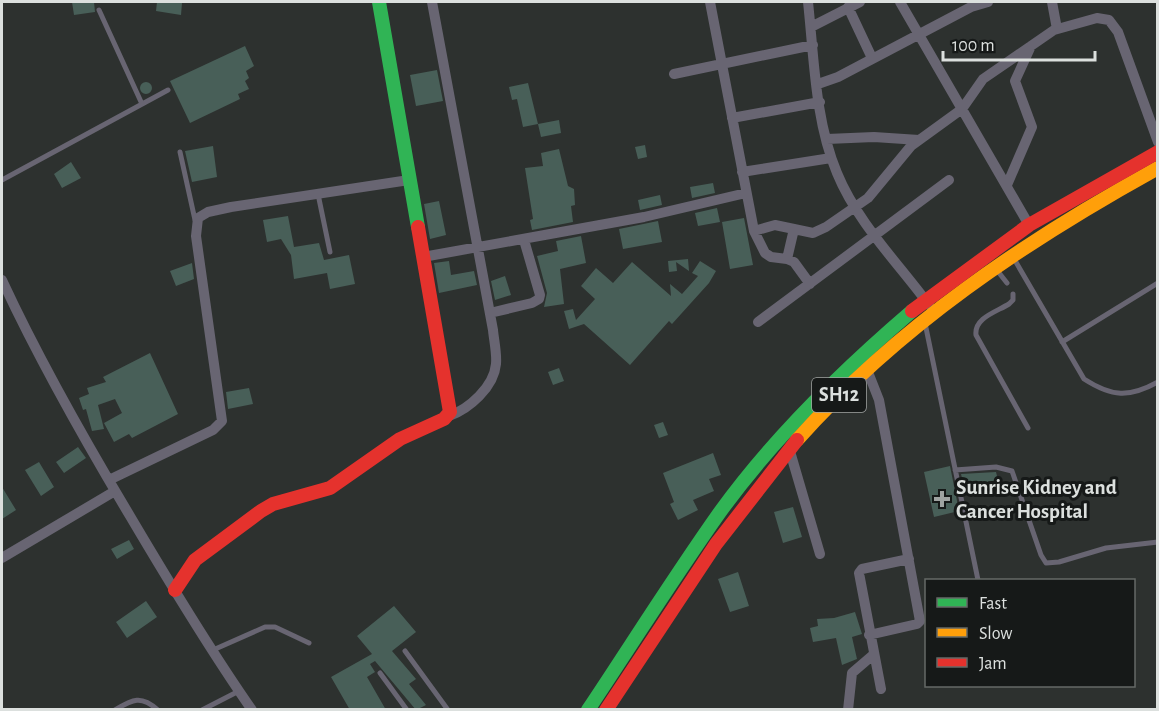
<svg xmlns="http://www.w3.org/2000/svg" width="1159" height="711" viewBox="0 0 1159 711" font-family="'Alegreya Sans',sans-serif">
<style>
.building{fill:#485f58}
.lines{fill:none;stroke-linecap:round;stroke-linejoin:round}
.lane{stroke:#686572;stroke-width:5}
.street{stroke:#686572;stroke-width:10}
.fast{stroke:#30b455;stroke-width:14}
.slow{stroke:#ff9f0a;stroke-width:14}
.jam{stroke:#e5322d;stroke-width:14}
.poi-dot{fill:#9fa3a1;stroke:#161918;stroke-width:2}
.labels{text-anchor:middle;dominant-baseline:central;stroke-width:6;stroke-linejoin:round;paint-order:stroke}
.shield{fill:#161918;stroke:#a1a4a3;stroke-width:1.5}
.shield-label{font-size:20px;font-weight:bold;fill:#dce0de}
.poi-label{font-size:21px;font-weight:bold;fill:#dce0de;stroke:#161918;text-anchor:start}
</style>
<rect width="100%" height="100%" fill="#2d312f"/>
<path class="building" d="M72,2H94L95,12L74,15Z
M157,2L182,3L181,15L156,11Z
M245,46L254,66L246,71L249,78L245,81L249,89L238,94L240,99L190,123L170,81Z
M437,70L443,101L416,106L410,75Z
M140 88a6 6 0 1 1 12 0a6 6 0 1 1-12 0Z
M528,83L538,124L523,127L517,99L512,100L509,87Z
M559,120L561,133L541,137L538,124Z
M645,145L647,157L638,159L635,147Z
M213,146L217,177L192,182L185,151Z
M559,149L568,186L574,189L575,205L571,206L573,222L532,230L530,220L533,219L525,168L543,166L541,153Z
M71,162L81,178L62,188L54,174Z
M713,183L715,193L692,198L690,187Z
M660,195L662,205L640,210L638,200Z
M439,201L446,235L430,239L424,204Z
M717,208L720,222L698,226L695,213Z
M288,216L294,247L319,243L324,260L349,255L355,284L330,289L327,273L294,279L291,255L281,239L267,242L263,220Z
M744,218L753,265L730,269L722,222Z
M658,221L662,242L623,249L619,229Z
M581,236L586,263L560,269L564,304L544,307L547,293L537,256L558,251L556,241Z
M688,259L689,271L676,262L677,271L669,272L668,261Z
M449,261L451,275L474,271L477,285L439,293L434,263Z
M700,261L716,271L709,283L672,324L669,321L630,365L584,324L569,329L564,311L573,309L576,320L595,299L581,286L596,268L613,283L632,262L671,296L670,284L682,294L698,276L692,273Z
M192,263L194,279L176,286L170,271Z
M505,276L511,295L495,300L491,281Z
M150,353L178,414L132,438L129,434L114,442L104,423L122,413L115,399L98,405L104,429L92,431L86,409L83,410L79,398L89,394L87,388L106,382L103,377Z
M559,368L564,381L553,385L548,372Z
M249,388L253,404L228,409L226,392Z
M663,422L668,435L659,438L654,425Z
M78,447L86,458L64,473L56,462Z
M713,453L721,475L709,479L714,491L693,500L698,510L678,520L670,504L674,502L663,473Z
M39,462L54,487L41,496L25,470Z
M950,466L959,511L934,517L924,472Z
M996,472L998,480L964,486L961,474Z
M2,487L16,510L2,519Z
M793,507L802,537L783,543L774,512Z
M129,540L134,549L117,559L111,549Z
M738,572L749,606L730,612L718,579Z
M146,601L157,617L127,638L116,622Z
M394,606L416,632L392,651L416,679L409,684L426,705L416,710L375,661L370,664L375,672L367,677L386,710H350L331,677L372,654L357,636Z
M855,612L862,634L852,637L857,659L842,665L836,638L813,642L810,628L818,626L817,619L834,618Z"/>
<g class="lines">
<path class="lane" d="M99,10L142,104
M180,152L195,220
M2,180L168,90
M318,194L330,252
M1013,257L1084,379C1112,397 1129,398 1158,382
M996,269L1007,283
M1013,294V300L1009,304C996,312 974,318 976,335L1028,428
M925,323L978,580
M1062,342L1158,283
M955,470L996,467L1012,471L1041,555L1046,563L1059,562L1106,548L1158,542
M213,650L265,627H275L309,643
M405,651L448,710
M380,673L407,710
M115,710C133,699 141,695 158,710
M202,710L239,691"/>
<path class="street" d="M432,2L493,330C494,341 497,353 496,364C494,387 469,409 449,416
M710,2L754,231L765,253L771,257L787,259L794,262L810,284
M808,2C814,57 815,121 837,173C857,222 898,263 929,305
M900,2L1029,225
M1052,2L1057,29
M848,7L872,58
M811,27L860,2
M674,74L813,45
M818,84L838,77L971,7L988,2
M732,118L820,102
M827,139L874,137L919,140
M742,172L831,158
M1007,185L1032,127L1015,81L1031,46
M754,231L775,225L813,233L826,227L868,198L911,146L962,109L983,79L1054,30L1097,18L1109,20L1118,32L1158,142
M423,257L644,217L746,193
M787,259L794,229
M2,280C40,362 84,439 130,516C169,582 208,647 252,710
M490,313L532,303L539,299L540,295L524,240
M758,322L949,180
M866,367L879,400L920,621L917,624L869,635
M789,448L820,554
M109,480L213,430L222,421L196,236L198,218L208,212L231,207L409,180
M2,558L115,491
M881,689L859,573L862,569L909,559
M848,710L852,673L873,655"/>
<path class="fast" d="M379,2L418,227
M588,710C632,644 674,577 720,512C774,437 842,371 912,311"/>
<path class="slow" d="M797,440C900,325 1024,242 1158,168"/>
<path class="jam" d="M912,311L1029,225L1158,152
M175,590L195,560L261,511L273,504L330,488L400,439L444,419L450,412L418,227
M606,710L716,544L797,440"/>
</g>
<path class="poi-dot" d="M939 490h6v6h6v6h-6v6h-6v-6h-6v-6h6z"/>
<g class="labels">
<rect class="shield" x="812" y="378" width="54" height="34" rx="4.5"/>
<g class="shield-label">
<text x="839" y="395">SH12</text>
</g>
<g class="poi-label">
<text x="956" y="487">Sunrise Kidney and<tspan x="956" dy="24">Cancer Hospital</tspan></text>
</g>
</g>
<rect width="1159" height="711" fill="none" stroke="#dce0de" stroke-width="6"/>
<rect x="925" y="579" width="210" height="108" fill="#161918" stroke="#656967" stroke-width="1.5"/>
<rect x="937" y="598" width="30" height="9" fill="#30b455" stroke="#656967" stroke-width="1.5"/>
<text x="979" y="609" font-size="18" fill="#dce0de">Fast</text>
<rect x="937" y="628" width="30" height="9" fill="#ff9f0a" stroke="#656967" stroke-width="1.5"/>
<text x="979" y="639" font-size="18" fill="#dce0de">Slow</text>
<rect x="937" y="658" width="30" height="9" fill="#e5322d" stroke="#656967" stroke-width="1.5"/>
<text x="979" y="669" font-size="18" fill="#dce0de">Jam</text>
<path d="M943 51v9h152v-9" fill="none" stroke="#dce0de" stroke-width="3"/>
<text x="952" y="51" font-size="18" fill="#dce0de" stroke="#161918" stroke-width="4.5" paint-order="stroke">100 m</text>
</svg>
